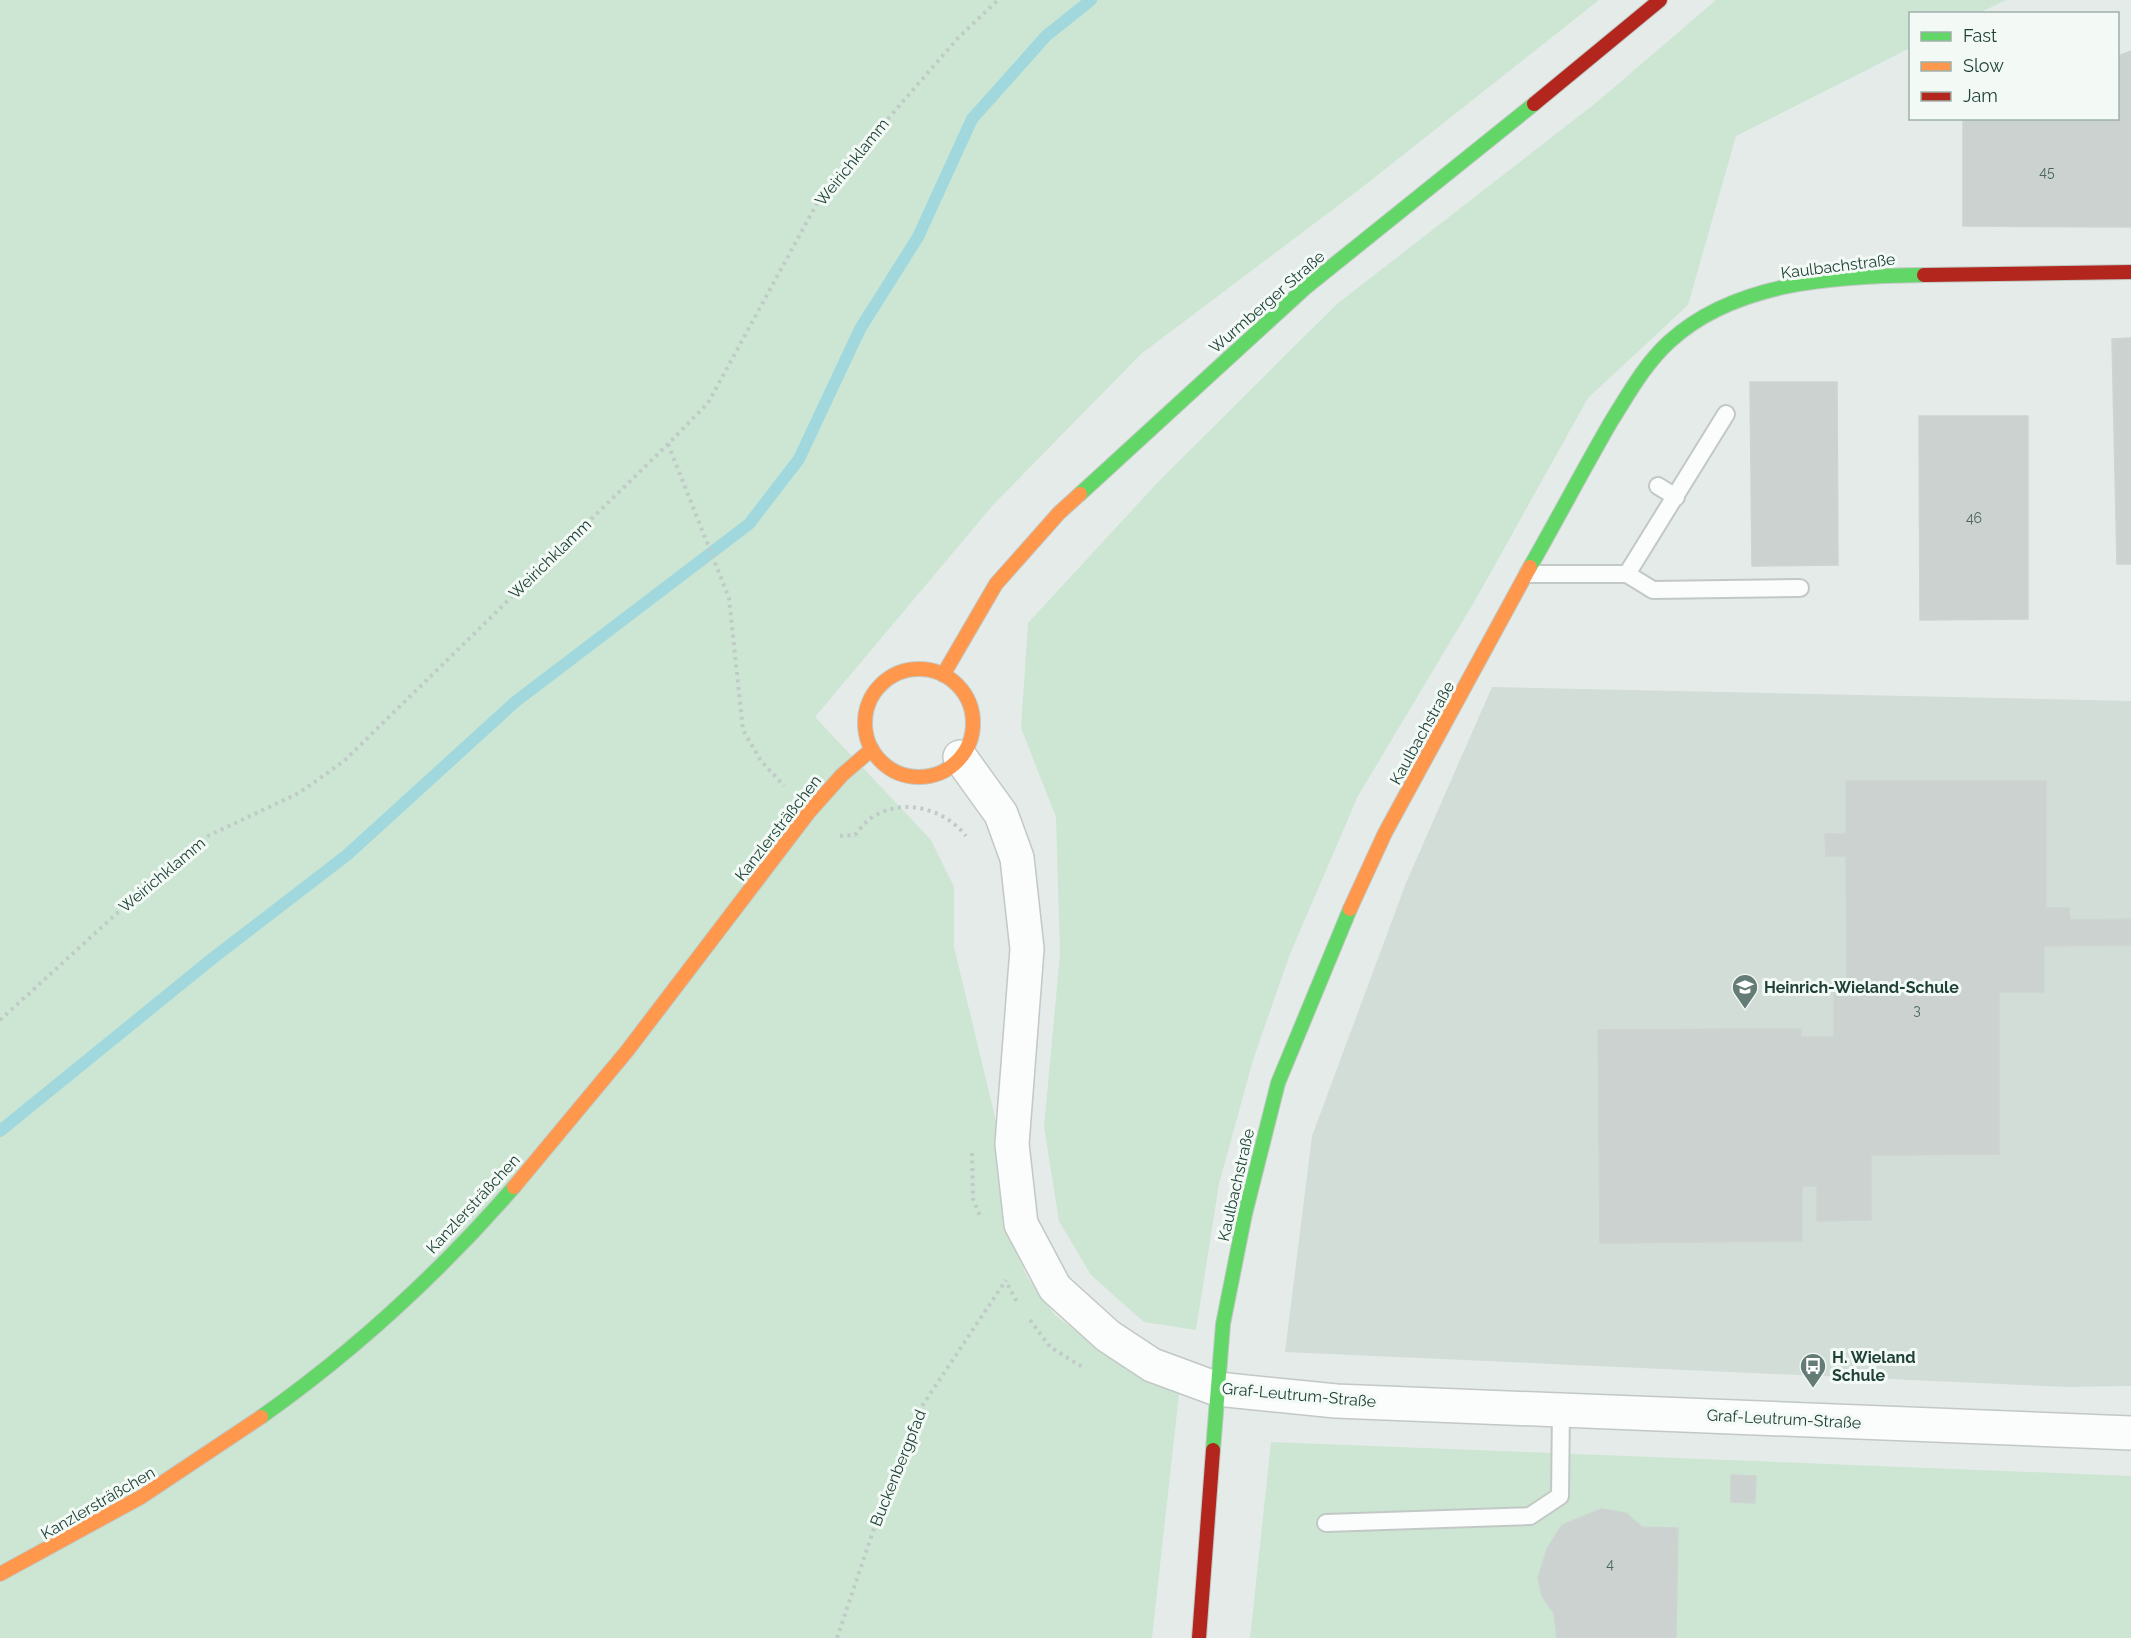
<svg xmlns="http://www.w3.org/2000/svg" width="2131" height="1638" viewBox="0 0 2131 1638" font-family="Raleway,sans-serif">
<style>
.built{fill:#d2ddd8}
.green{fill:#cce6d3}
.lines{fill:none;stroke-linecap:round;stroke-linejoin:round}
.stream{stroke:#a0d8de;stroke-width:12}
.building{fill:#cbd2cf;stroke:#cdd4d1;stroke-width:1.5}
.lane-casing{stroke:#c2c8c5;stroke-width:20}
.street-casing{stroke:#c2c8c5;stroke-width:36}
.fast-casing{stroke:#c0c9c5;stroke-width:16}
.slow-casing{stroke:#c0c9c5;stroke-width:16}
.jam-casing{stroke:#c0c9c5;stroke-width:16}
.path{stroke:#c0cbc7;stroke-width:4;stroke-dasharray:3 4.5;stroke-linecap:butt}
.lane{stroke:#fbfcfc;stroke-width:16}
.street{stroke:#fbfcfc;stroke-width:33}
.fast{stroke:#63d668;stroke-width:14}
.slow{stroke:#ff974d;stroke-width:14}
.jam{stroke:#b3261e;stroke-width:14}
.labels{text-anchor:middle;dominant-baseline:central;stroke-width:6;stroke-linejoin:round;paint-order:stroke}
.number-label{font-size:14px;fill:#4b665e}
.street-label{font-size:16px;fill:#1f4137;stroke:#f3faf6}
.poi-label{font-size:16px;font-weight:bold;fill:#1f4137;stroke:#f3faf6;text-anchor:start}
</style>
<rect width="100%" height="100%" fill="#e5ebe8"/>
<path class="built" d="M1492,687L2131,701V1386L2066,1387L1285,1352L1312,1136L1406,883Z"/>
<path class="green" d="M0,0H1599L1360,189L1141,354L993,505L815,717L931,840L954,887V947L1002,1146L1003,1219L1027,1277L1055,1315L1113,1358L1179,1394L1152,1638H0Z
M1716,0H2006L1979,13L1910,14V48L1736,136L1688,305L1588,398L1477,597L1358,796L1290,954L1253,1060L1219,1184L1196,1330L1144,1322L1091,1275L1059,1221L1044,1127L1060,954L1056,817L1021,728L1028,623L1159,481L1337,304L1597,102Z
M1271,1442L2131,1476V1638H1250Z"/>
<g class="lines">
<path class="stream" d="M0,1131L213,958L347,855L515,702L749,524L799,459L860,329L918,237L972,119L1046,36L1091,0"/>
</g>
<path class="building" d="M2131,51V227L1963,226V118H2118V56Z
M2131,338V564H2117L2112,339Z
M1750,382H1837L1838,565L1752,566Z
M1919,416H2028V619L1920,620Z
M1846,781H2046V908H2069L2070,920L2131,919V945L2044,946V992H1999V1154L1871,1155V1220L1817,1221V1186H1802V1241L1600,1243L1598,1030L1801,1029V1037H1834V988H1847L1846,856H1826L1825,834H1846Z
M1731,1475L1756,1476L1755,1503L1731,1502Z
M1601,1509L1626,1513L1642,1527L1678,1528L1676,1638H1557L1554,1613L1542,1596L1538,1578L1547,1549L1562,1525Z"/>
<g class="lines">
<g class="lane-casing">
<path id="lane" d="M1658,486L1676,497
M1528,574H1627L1726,414
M1627,574L1653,590L1800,588
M1326,1523L1530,1516L1560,1496L1561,1409"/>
</g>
<g class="street-casing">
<path id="street" d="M960,757L1001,814L1017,858L1027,949L1012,1144L1021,1224L1055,1288L1108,1336L1152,1365L1217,1389L1336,1401L2131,1433"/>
</g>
<g class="fast-casing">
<path id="fast" d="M1080,494L1305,288L1534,104
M1530,567C1558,518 1584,468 1612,420C1629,393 1645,364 1669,342C1735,281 1838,276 1924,275
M261,1417C353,1352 439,1273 514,1187
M1213,1450L1223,1324L1245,1214L1278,1083L1350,909"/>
</g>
<g class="slow-casing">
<path id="slow" d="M865 723a54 54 0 1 1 108 0a54 54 0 1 1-108 0Z
M943,675L996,584L1059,513L1080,494
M1350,909L1385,833L1530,567
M514,1187L627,1051L809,812L842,775L872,749
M0,1574L141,1497L261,1417"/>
</g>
<g class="jam-casing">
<path id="jam" d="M1534,104L1660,0
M1924,275L2131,272
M1199,1638L1213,1450"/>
</g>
<path class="path" d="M668,444L729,598L743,730L761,761L784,786
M840,836L855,835C860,829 865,822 871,818C902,797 944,808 966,836
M0,1020L195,842L299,793L344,761L668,444L708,403L821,196L958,38L998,0
M972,1153L973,1199L980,1216
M1008,1285L1017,1302
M1030,1320L1050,1347L1084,1368
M837,1638L889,1484L920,1409L1006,1280"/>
<use href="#lane" class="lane"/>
<use href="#street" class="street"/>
<use href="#fast" class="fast"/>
<use href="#slow" class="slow"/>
<use href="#jam" class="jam"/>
</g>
<defs>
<g id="university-pin" transform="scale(1.35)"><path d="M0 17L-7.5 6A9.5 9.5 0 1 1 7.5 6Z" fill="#647c75" stroke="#f3faf6"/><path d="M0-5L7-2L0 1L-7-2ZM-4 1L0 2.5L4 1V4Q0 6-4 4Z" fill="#fff"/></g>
<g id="bus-pin" transform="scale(1.35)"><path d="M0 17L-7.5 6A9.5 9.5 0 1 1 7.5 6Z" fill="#647c75" stroke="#f3faf6"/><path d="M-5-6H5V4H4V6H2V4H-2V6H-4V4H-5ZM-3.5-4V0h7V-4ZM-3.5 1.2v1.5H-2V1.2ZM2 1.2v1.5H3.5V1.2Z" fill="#fff"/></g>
</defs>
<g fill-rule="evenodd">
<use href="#university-pin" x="1745" y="987"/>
<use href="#bus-pin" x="1813" y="1366"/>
</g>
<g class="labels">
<g class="number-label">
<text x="2047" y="172">45</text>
<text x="1974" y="518">46</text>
<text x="1917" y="1010">3</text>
<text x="1610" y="1564">4</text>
</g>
<g class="street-label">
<text transform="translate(852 162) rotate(-51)">Weirichklamm</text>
<text transform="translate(1838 266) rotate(-7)">Kaulbachstraße</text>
<text transform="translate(1267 302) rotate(-41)">Wurmberger Straße</text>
<text transform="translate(550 559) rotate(-44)">Weirichklamm</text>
<text transform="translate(1422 733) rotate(-61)">Kaulbachstraße</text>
<text transform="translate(778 828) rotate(-52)">Kanzlersträßchen</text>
<text transform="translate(162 875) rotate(-40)">Weirichklamm</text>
<text transform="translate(1236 1185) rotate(-77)">Kaulbachstraße</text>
<text transform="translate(473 1204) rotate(-47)">Kanzlersträßchen</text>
<text transform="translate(1299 1395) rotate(5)">Graf-Leutrum-Straße</text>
<text transform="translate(1784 1419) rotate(3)">Graf-Leutrum-Straße</text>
<text transform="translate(898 1468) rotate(-68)">Buckenbergpfad</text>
<text transform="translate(98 1503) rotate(-30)">Kanzlersträßchen</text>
</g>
<g class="poi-label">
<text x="1764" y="987">Heinrich-Wieland-Schule</text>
<text x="1832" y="1357">H. Wieland<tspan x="1832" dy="18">Schule</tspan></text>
</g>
</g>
<rect x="1909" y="12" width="210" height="108" fill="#f3faf6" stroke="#9eb0aa" stroke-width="1.5"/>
<rect x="1921" y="32" width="30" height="9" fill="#63d668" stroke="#9eb0aa" stroke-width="1.5"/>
<text x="1963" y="42" font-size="18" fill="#1f4137">Fast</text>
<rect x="1921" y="62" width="30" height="9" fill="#ff974d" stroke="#9eb0aa" stroke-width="1.5"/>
<text x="1963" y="72" font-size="18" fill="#1f4137">Slow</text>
<rect x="1921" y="92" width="30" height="9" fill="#b3261e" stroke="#9eb0aa" stroke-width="1.5"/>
<text x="1963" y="102" font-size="18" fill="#1f4137">Jam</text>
</svg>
